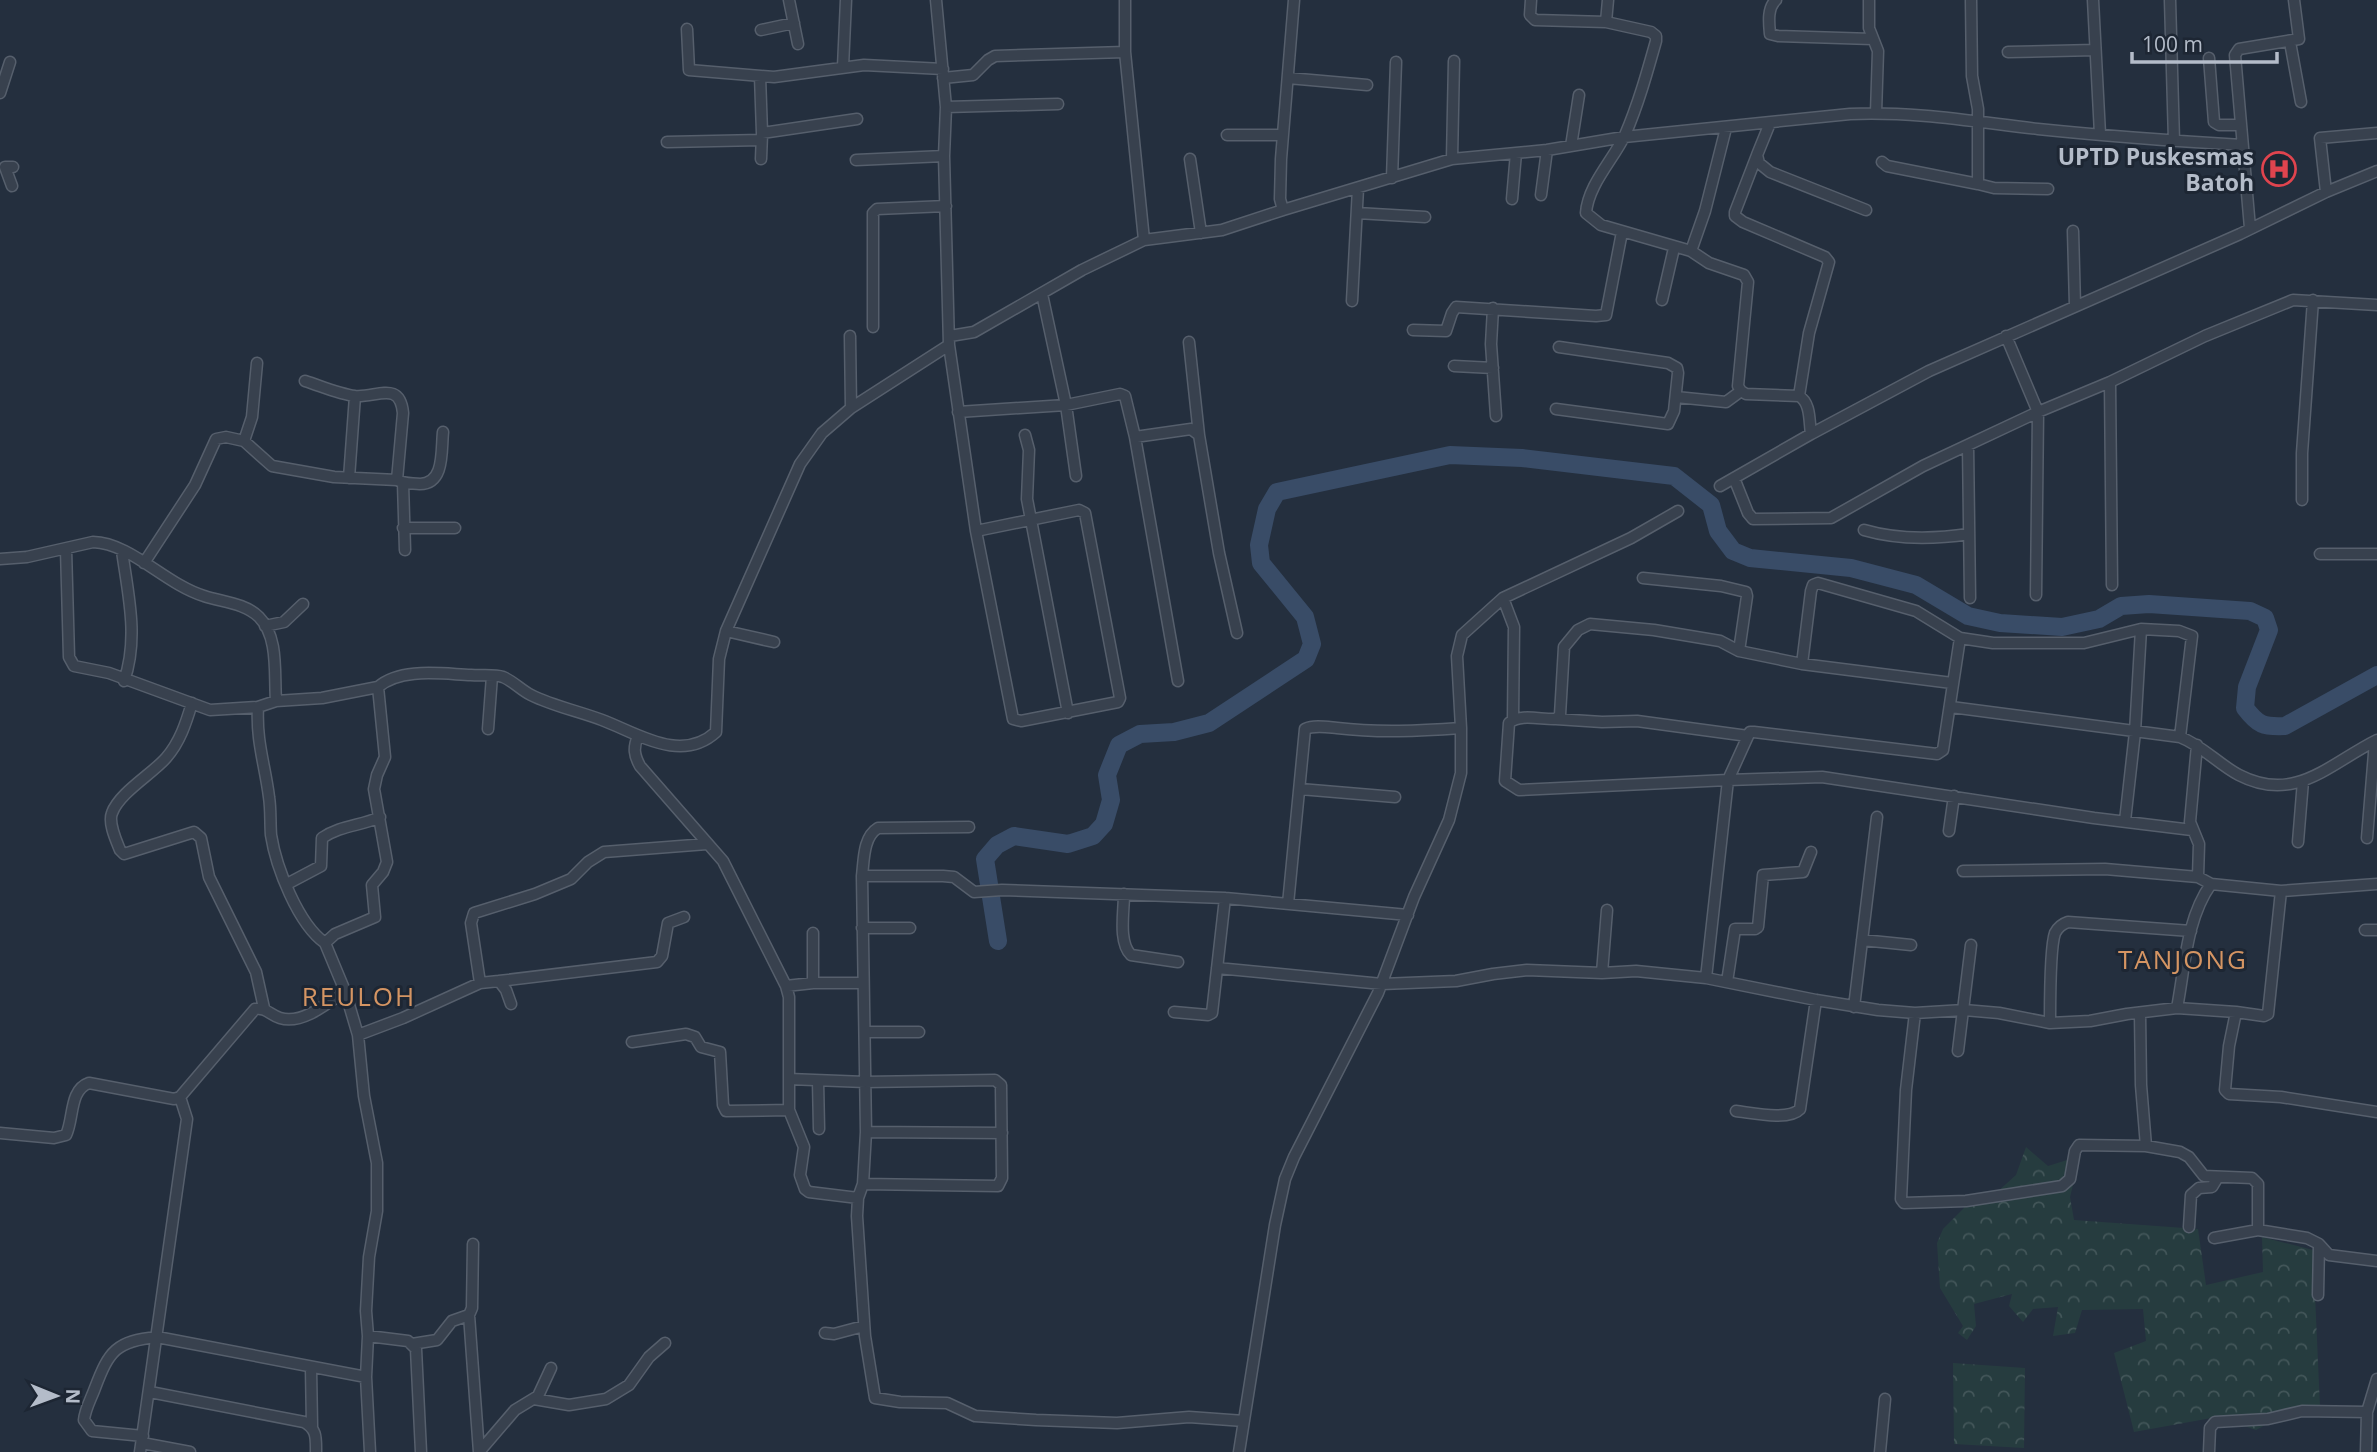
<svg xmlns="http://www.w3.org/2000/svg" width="2377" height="1452" viewBox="0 0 2377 1452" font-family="'Open Sans',sans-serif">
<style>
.forest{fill:url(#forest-crowns)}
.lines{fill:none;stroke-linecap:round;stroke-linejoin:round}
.river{stroke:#394c67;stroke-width:18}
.street-casing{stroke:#565f6c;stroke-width:13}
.street{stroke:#38414e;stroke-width:10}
.labels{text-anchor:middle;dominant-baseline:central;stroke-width:6;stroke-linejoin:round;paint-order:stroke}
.poi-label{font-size:23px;font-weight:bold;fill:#b4bcc9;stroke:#1d2633;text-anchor:end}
.quarter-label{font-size:26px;letter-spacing:2px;fill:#d59563;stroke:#1d2633}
</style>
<defs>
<pattern id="forest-crowns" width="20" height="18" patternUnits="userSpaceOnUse" patternTransform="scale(1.75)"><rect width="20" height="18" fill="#263c3f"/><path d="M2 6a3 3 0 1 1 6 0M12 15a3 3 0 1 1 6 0" fill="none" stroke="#435659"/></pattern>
</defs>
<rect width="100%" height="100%" fill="#242f3e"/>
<path class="forest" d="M2026,1147L2048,1166L2080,1156L2070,1197L2074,1220L2198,1229L2206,1285L2263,1272L2262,1237L2313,1250L2320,1407L2292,1410L2256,1430L2217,1417L2134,1432L2114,1353L2146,1341L2143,1309L2082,1310L2075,1333L2053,1336L2058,1307L2033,1309L2023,1322L2009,1306L2012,1294L1974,1304L1976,1326L1967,1340L1958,1333L1963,1326L1940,1288L1937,1243L1943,1229L1972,1200L1996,1193L2016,1175Z
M1953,1363L2025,1368L2024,1448L1954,1444Z"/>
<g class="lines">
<path class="river" d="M998,941L985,859L997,845L1014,836L1068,844L1093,836L1104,824L1111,800L1107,775L1119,745L1140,734L1174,732L1209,723L1306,659L1312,644L1305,617L1261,563L1259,545L1267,509L1277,492L1450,455L1522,458L1674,476L1711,505L1718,531L1733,551L1750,558L1851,568L1916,585L1968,616L2000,623L2062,627L2099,619L2121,606L2149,604L2250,611L2265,618L2269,630L2247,687L2245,708C2258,725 2263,727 2285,726L2377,675"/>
<g class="street-casing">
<path id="street" d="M789,0L798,44
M1294,0L1281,159L1280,199L1283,210L1452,159L1547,150L1624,137L1850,114C1913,111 1976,122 2038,129C2106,136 2174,141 2242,145
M1531,0L1530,15L1535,20L1606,22
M1608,0L1606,22L1651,32L1656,36V41C1647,73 1638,105 1625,135C1613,160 1588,185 1586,213L1601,225L1691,251L1709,263L1744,275L1748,282L1738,386L1741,391L1746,394L1799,396C1811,403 1809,421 1811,434
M1776,0C1767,8 1769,23 1770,34L1778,36L1872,39
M1869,0V28L1878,51L1876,113
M2093,0L2100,134
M2170,0L2174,141
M687,29L689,70L774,77L864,65L943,69
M761,30L794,23
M2290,42L2301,102
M1125,52L1144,240
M2008,52L2095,50
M2209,58L2214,122L2219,125H2241
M843,67L846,0
M760,76L762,133L857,119
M943,78L973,75L988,60L995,56L1125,52V0
M1288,78L1367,85
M0,93L10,62
M946,107L1058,104
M1770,123L1757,155L1759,163L1770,172L1866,210
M1227,135H1283
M667,142L761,140
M1571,146L1579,95
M1757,155L1735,212V216L1743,222L1825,257L1829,262L1809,333L1799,396
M761,159L762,134
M1190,159L1201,233
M1452,159L1454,61
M856,160L944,156
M1882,162L1887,166L1978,184V109L1972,76L1971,0
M1392,178L1396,62
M1978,184L1994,188L2048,189
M12,186L5,167H13
M2326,192L2320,138L2377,133
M1541,195L1547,150
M1512,199L1516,153
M1357,213L1425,217
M2250,228L2235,55L2239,49L2299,39L2294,0
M2073,231L2075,306
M1691,251L1705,211L1726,128
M1042,294L1066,405L1076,476
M1662,300L1674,248
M1352,301L1358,188
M1493,308L1491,344L1496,416
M873,327V213L877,209L946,206
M1413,330L1446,331L1452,313L1456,307L1596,316L1606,315L1622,232
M850,336L851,408
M950,336L974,332L1082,270L1144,240L1222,230L1283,210
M2006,336L2038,412L2036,595
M1189,342L1199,435
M949,345L976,531L1013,719L1021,721L1118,702L1120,698L1085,513L1079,510L976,531
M1454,366L1493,368
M305,381C321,386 339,394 355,396C376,398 400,380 403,413L397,480
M1676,397L1726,402L1741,391
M1556,409L1668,424L1674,411L1678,373L1677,368L1668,363L1559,347
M958,412L1066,405L1120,394L1125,396L1135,437L1178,681
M1025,435L1029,450L1027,499L1068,713
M1135,437L1191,429L1199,435L1219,553L1237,633
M244,441L252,417L257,363
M1968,445L1970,598
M349,478L355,396
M1734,478L1748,513L1753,519L1831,518L1923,466L2038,412L2110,382
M403,483L405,550
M1720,486L1811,434L1929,371L2240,234L2326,192L2377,171
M2302,500V453L2313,300
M403,528H455
M1864,530C1898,540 1935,539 1969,534
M66,549L69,657L74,666L109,673L210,710L258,707
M122,551C128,594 139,638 124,681
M2320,554H2377
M0,559L27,557L93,542C131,543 165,584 204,596C222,602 245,603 259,617C279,637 274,674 276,701
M144,563L195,485L216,439L226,437L244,441L272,466L334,477L397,480C404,484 411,483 420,484C445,484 441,450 443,432
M1643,578L1721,586L1746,592L1747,596L1739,651
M2112,585L2110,382L2205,336L2293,300L2377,305
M1503,598L1514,627L1513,719
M265,626L284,622L303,604
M2141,629L2179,631L2192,636L2180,737
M726,631L774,642
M1802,664L1811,591L1813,585L1818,583L1916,611L1960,638L1993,643H2084L2141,629L2135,732L2125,821
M1952,683L1802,664L1739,651L1720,641L1654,630L1590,624L1578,630L1564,647L1560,715L1556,719C1542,720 1520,713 1509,723L1505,781L1519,790L1728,780L1748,736L1750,732H1754L1937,754L1943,750L1960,638
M192,703C186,723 180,742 166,758C152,774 119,793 112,813C108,823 116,840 120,850L124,854L194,832L201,838L209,877L256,972L264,1008
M1951,707L2180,737C2203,746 2218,764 2239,775C2295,804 2329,764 2377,740
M1556,719L1602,722L1637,721L1748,736
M488,729L492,676
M638,736C633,748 634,755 640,766L723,861L786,986L789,997V1110L804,1147L800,1175L805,1189L809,1192L858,1198
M2197,745L2190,822L2199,844L2198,877L2211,884
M1300,789L1395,797
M1949,831L1954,796
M2367,838L2375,741
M2298,842L2303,781
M1963,871L2105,869L2198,877
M862,876C864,860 863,837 878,828L969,827
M287,884L321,866L322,838C341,825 361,826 380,817
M1124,894C1124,912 1118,942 1131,955L1178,962
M1288,904L1305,729C1314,725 1326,727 1337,728C1379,733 1419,731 1461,728
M862,928H910
M2365,930H2377
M813,933V983
M1862,940L1911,945
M325,943C298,924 276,867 271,835C270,822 271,810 269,797C265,765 256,741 258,707L276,701L322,698L378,687
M1217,968L1382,984L1456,981L1493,974L1527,970L1602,973L1636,971L1706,978L1816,1000L1878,1010L1915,1013L1964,1010L1999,1013L2050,1023L2090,1021L2127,1014L2177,1008C2185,967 2186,919 2211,884L2281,891L2377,884
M1602,973L1607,910
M1706,978L1728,780L1822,777L2094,818L2192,830
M499,981L657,962L662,956L668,923L684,917
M1727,982L1735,929H1755L1758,927L1763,875L1803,872L1811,852
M480,983L471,923L474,913L535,894L571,879L588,862L604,852L707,844
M786,986L813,983H863
M1854,1007L1877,817
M2177,1008L2236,1012L2229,1046L2225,1090L2229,1094L2281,1097L2377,1112
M1174,1012L1208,1015L1212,1013L1225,898
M2236,1012L2264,1016L2268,1014L2281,891
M1915,1013L1906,1090L1901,1199L1904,1203L1966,1201L2062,1186L2070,1179L2075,1151L2079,1145L2146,1146
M2140,1014L2141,1085L2146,1146L2180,1152L2189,1157L2204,1176L2252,1178L2258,1184V1230L2307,1238L2319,1244L2329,1255L2377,1261
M2050,1023C2050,1005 2050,947 2055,933C2058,927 2062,924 2068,922L2191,931
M865,1032H919
M358,1035L403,1018L480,983L499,981L506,990L511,1004
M632,1042L686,1034L695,1037L701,1047L720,1052L723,1105L726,1111L789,1110
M1958,1051L1971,945
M789,1079L865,1082L995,1080L1001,1085L1002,1178L998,1186L863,1184
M818,1081L819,1129
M1736,1111C1753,1113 1789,1121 1800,1109L1816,1000
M866,1132L1002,1133
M0,1133L54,1138L66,1135C74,1119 69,1090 89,1083L174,1099L180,1097L255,1009C266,1007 270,1015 280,1018C302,1025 328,1003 345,991
M2189,1227L2191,1195L2199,1188L2212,1187L2218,1177
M2214,1238L2258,1230
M2318,1295L2319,1245
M469,1315L479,1452
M825,1333L834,1334L864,1326
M368,1336L366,1377L370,1452
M412,1344L437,1340L452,1321L469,1315L472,1308L473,1244
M311,1368L312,1426
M150,1392L304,1422C317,1429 316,1438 316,1452
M534,1399L569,1405L606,1399L629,1385L649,1357L665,1343
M1244,1421L1189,1417L1117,1423L1036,1420L975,1416L947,1403L900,1402L875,1398L865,1336L857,1216L858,1198L863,1184L866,1132L862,876H943L954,877L974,892L1002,890L1225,898L1408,915
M143,1436L92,1431L84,1420C85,1409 91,1399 95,1388C109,1351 116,1341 157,1337L366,1377
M142,1443L190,1452
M140,1452L187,1119L180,1097
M421,1452L416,1349L408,1341L368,1336L366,1311L369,1257L377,1211V1163L364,1096L358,1035L345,991L325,943L335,934L375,917L372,885L383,872L387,862L374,789L377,775L385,757L378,687C401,667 443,674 471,675C481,676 494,674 503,677C513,681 521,690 531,695C553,706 578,711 602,720C637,733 681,764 716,732L719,659L726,631L800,464L822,433L851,408L949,345L944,156L946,107L936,0
M479,1452L515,1410L538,1396L551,1368
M1239,1452L1275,1225L1285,1179L1294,1157L1378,993L1414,897L1449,820L1461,773V728L1457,656L1462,635L1503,598L1631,538L1678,511
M1880,1452L1885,1399
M2209,1452L2210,1428L2215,1422L2268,1419L2302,1411L2367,1412
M2366,1452L2367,1412L2377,1379"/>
</g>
<use href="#street" class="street"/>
</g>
<defs>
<g id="hospital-ring" transform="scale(1.75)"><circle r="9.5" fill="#1d2633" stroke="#e0444e" stroke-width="1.5"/><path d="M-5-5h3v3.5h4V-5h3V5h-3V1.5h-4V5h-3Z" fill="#e0444e"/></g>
</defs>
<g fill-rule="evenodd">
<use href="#hospital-ring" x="2279" y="169"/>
</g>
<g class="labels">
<g class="poi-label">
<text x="2254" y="156">UPTD Puskesmas<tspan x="2254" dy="26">Batoh</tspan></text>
</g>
<g class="quarter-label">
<text x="2183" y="959">TANJONG</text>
<text x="359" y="996">REULOH</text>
</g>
</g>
<g transform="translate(56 1396) rotate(91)" stroke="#1d2633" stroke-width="5" paint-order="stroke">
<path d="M0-5L12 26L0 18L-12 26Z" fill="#b4bcc9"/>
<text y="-10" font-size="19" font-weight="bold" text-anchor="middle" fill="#b4bcc9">N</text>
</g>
<path d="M2132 52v10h145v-10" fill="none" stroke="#b4bcc9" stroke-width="3.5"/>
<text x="2142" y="52" font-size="21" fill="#b4bcc9" stroke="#1d2633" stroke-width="5" paint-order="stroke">100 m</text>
</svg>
